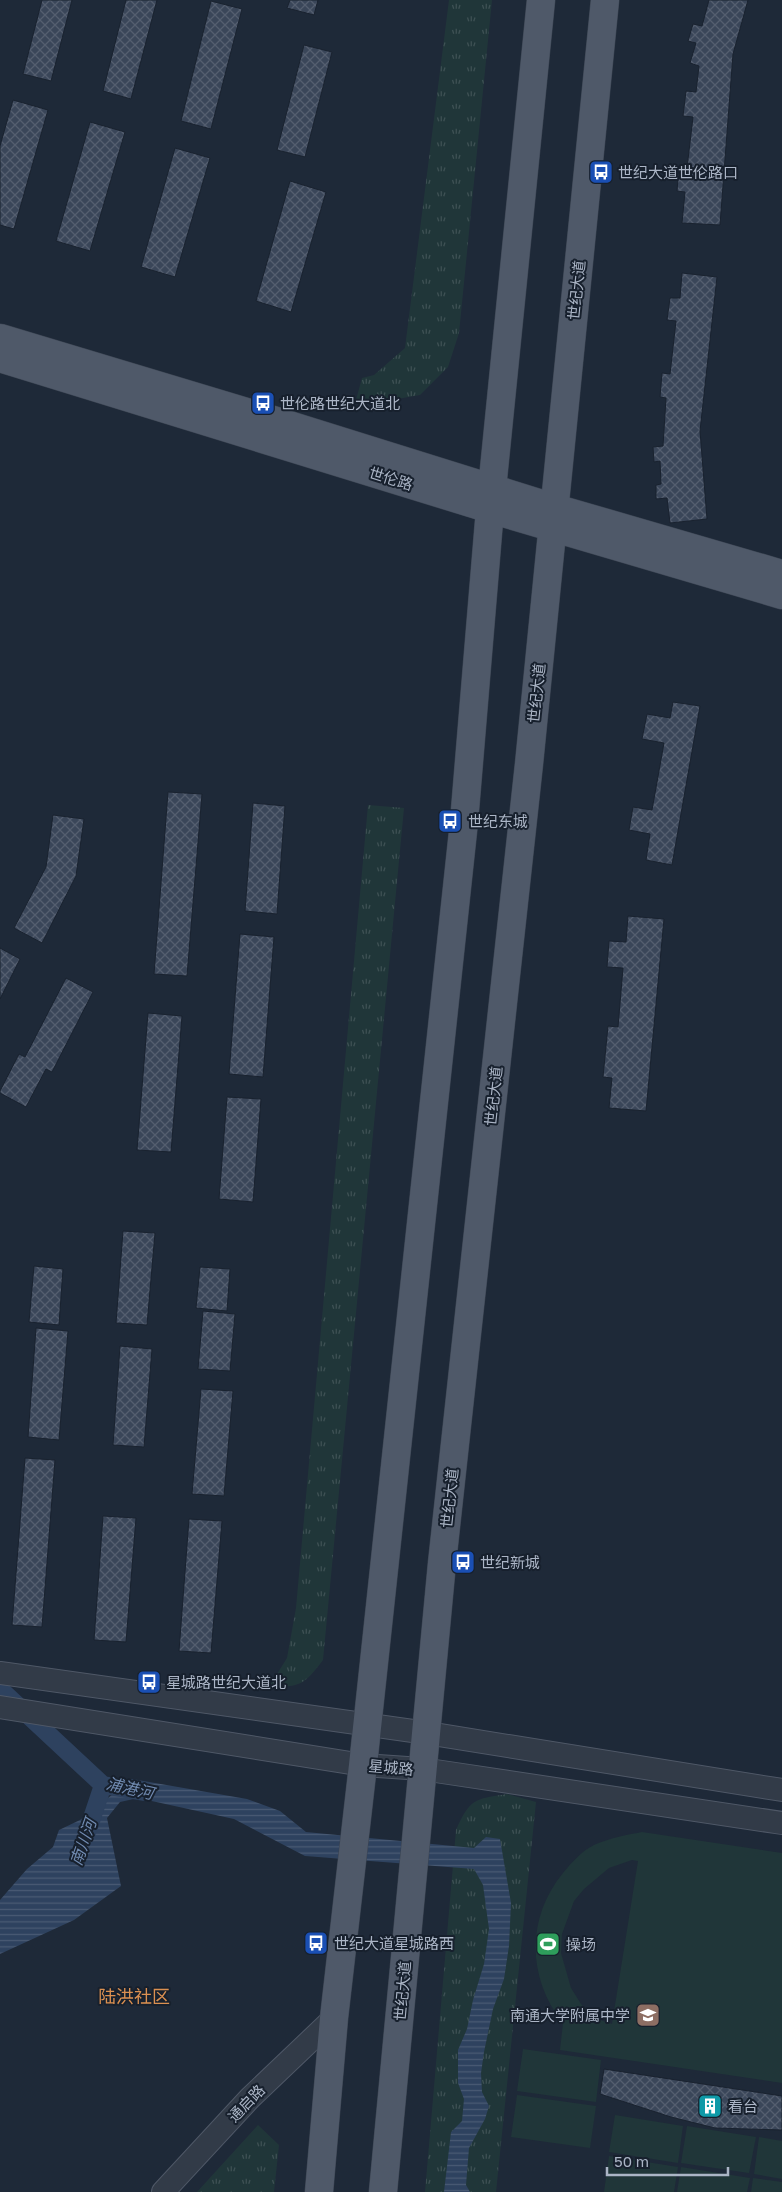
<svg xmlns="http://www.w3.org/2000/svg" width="782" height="2192" viewBox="0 0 782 2192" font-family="'Golos Text','Noto Sans SC',sans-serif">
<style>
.grass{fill:url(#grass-tufts)}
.pitch{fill:#203639;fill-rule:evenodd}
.water{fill:url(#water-rules)}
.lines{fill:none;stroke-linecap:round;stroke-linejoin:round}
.canal{stroke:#2e425f;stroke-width:18}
.building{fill:url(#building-cross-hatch);stroke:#19222f}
.minor-casing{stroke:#4f5867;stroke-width:24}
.major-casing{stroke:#3b4452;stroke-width:29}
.minor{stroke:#323b48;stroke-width:22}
.major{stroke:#4f5969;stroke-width:28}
.labels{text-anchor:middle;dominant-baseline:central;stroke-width:4;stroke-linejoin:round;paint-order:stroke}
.poi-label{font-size:15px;fill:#abb5c6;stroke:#17202d;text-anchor:start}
.street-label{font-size:15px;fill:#abb5c6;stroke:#17202d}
.water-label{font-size:16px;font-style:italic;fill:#718bb1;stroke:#17202d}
.quarter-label{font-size:18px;fill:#db9051;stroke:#17202d}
</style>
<defs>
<pattern id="grass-tufts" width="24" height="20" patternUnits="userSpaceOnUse" patternTransform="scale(1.25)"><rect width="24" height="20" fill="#203639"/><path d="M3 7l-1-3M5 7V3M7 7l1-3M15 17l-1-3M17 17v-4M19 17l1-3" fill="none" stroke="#3e5154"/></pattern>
<pattern id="water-rules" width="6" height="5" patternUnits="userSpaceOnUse" patternTransform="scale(1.25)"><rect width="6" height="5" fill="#2e425f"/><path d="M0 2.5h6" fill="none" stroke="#4a5b74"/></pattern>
<pattern id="building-cross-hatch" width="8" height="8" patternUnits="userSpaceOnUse" patternTransform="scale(1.25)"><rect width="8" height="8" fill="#3a4659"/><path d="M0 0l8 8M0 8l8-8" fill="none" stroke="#545e6f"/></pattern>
</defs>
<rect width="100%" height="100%" fill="#1e2938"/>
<path class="grass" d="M449,0H492L459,333L448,367L420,395L380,402L356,400L362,378L374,375L405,348Z
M368,805L404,808L323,1660C304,1685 301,1687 269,1687L287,1658L296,1608Z
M507,1794L536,1802L496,2192H425L456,1830C470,1799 474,1799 507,1794Z
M258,2125L279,2145L274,2192H197Z"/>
<path class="pitch" d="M642,1832L782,1853V2083L560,2050L563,2023C527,1978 526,1918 563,1873C572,1862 582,1851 594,1845C610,1838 626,1835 642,1832ZM632,1860L638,1861L612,2024L594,2018L581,2004L571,1988L561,1953L562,1934L574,1901L584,1889L609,1868Z
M523,2049L601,2060L596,2102L517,2091Z
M517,2095L596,2106L590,2148L511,2137Z
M615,2115L683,2126L678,2163L609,2152Z
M687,2126L756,2137L749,2173L681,2163Z
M759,2137L782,2141V2179L754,2174Z
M609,2156L678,2167L674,2192H604Z
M681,2167L750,2178L747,2192H677Z
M753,2178L782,2182V2192H751Z"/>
<path class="water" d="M132,1779L247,1799L280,1811L306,1832L474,1848L486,1837L500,1839L511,1903L509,1946L504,1979L493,2009L484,2052L481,2073L482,2092L489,2106L485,2119L469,2148L466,2185L470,2192H444L451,2132L462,2121L464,2099L458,2083V2050L467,2029L473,2000L484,1964L489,1929L483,1885L474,1869L305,1856L234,1819L138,1798L120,1802L107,1818L121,1886L74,1920L0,1954V1900L27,1869L53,1847L59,1830L80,1820Z"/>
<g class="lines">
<path class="canal" d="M0,1689L103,1785L144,1792
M88,1830L103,1785"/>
</g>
<path class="building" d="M42,0H72L51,81L23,74Z
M126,0H157L131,99L103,91Z
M290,0H318L314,15L287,8Z
M709,0H748L733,54L720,225L682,223L685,192L677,191L679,167L687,168L693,117L683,116L686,91L696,92L699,66L690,63L696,43L688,41L693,24L702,26Z
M211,1L242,9L211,129L181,121Z
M304,45L332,52L305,157L277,150Z
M13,100L48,110L14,229L0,225V146Z
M90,122L125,132L90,251L56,241Z
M175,148L210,158L175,277L141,267Z
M290,181L326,192L291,312L256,301Z
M682,273L717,277L700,431L707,519L670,523L667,498L656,499V485L661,484L660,461L654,462L653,447L663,446L666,398L660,397L662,373L670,374L676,321L667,320L670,298H680Z
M673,702L700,706L672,865L646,860L650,834L629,830L633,807L652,810L664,743L642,739L647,714L670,718Z
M168,792L202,794L187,976L154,974Z
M253,803L285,806L277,914L245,911Z
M53,815L84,819L76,876L42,943L14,928L46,867Z
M628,916L664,919L646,1111L609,1108L612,1078L603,1077L608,1026L618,1027L623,968L607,967L609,941L626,942Z
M240,934L274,937L263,1077L229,1074Z
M0,948L20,959L0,999Z
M66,978L93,992L52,1072L46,1069L26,1107L0,1093V1091L19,1054L25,1057Z
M148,1013L182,1016L171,1152L137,1150Z
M227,1097L261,1099L253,1202L219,1199Z
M123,1231L155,1233L147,1325L116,1323Z
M34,1266L63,1269L59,1325L29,1322Z
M200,1267L230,1269L227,1311L196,1308Z
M203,1311L235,1314L230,1371L198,1369Z
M36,1328L68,1331L59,1440L28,1437Z
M120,1346L152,1349L144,1447L113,1445Z
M201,1389L233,1391L224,1496L192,1494Z
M25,1458L55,1460L42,1627L12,1625Z
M103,1516L136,1518L126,1642L94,1640Z
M189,1519L222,1521L211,1653L179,1651Z
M604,2069L782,2096V2130L715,2128L671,2117L600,2094Z"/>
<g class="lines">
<g class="minor-casing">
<path id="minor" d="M0,1673L427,1733L782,1790
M0,1707L363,1765L422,1769L782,1823
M163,2192L250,2098L334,2018"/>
</g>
<g class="major-casing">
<path id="major" d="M0,338L260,416L555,508L782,574
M0,358L490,509L782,595
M319,2192L334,2018L363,1765L464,822L490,509L541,0
M383,2192L442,1563L529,764L605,0"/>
</g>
<use href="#minor" class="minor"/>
<use href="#major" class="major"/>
</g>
<defs>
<g id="bus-square" transform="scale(1.25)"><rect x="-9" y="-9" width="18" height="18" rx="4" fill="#1a4fb4" stroke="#17202d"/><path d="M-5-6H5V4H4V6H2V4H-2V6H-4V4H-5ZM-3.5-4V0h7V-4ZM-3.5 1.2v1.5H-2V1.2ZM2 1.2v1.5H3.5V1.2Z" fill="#fff"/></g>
<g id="stadium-square" transform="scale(1.25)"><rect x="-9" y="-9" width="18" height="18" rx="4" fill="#2e9e5b" stroke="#17202d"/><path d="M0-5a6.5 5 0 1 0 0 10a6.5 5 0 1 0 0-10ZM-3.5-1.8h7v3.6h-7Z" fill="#fff"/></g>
<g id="school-square" transform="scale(1.25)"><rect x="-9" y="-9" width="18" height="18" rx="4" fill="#8d6e63" stroke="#17202d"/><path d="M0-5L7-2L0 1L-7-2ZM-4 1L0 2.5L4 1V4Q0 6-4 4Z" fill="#fff"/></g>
<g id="building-square" transform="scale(1.25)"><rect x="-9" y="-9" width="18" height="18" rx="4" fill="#0f9aa8" stroke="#17202d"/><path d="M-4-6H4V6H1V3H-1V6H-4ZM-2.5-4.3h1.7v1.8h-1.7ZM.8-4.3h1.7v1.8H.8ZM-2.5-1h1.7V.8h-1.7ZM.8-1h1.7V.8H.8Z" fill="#fff"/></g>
</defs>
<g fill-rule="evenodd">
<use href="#bus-square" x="601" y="172"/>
<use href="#bus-square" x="263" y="403"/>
<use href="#bus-square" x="450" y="821"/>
<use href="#bus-square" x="463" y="1562"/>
<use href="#bus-square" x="149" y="1682"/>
<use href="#bus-square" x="316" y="1943"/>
<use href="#stadium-square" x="548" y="1944"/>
<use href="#school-square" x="648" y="2015"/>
<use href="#building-square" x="710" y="2106"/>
</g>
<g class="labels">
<g class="poi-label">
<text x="618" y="172">世纪大道世伦路口</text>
<text x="280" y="403">世伦路世纪大道北</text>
<text x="468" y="821">世纪东城</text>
<text x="480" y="1562">世纪新城</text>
<text x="166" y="1682">星城路世纪大道北</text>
<text x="334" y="1943">世纪大道星城路西</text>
<text x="566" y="1944">操场</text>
<text x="630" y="2015" text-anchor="end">南通大学附属中学</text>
<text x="728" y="2106">看台</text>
</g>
<g class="street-label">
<text transform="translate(576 290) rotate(-84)">世纪大道</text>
<text transform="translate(391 478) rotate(17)">世伦路</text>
<text transform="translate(536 693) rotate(-84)">世纪大道</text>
<text transform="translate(493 1096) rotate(-84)">世纪大道</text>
<text transform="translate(449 1498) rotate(-84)">世纪大道</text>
<text transform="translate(391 1767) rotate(5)">星城路</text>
<text transform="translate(402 1991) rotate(-85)">世纪大道</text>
<text transform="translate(246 2103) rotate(-46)">通启路</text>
</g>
<g class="water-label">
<text transform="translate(130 1788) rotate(13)">浦港河</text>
<text transform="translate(83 1842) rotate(-71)">南川河</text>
</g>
<g class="quarter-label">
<text x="134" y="1996">陆洪社区</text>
</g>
</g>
<path d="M607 2167v8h121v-8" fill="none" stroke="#abb5c6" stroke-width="2.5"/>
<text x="614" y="2167" font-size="15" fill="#abb5c6" stroke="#17202d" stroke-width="4" paint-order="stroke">50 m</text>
</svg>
